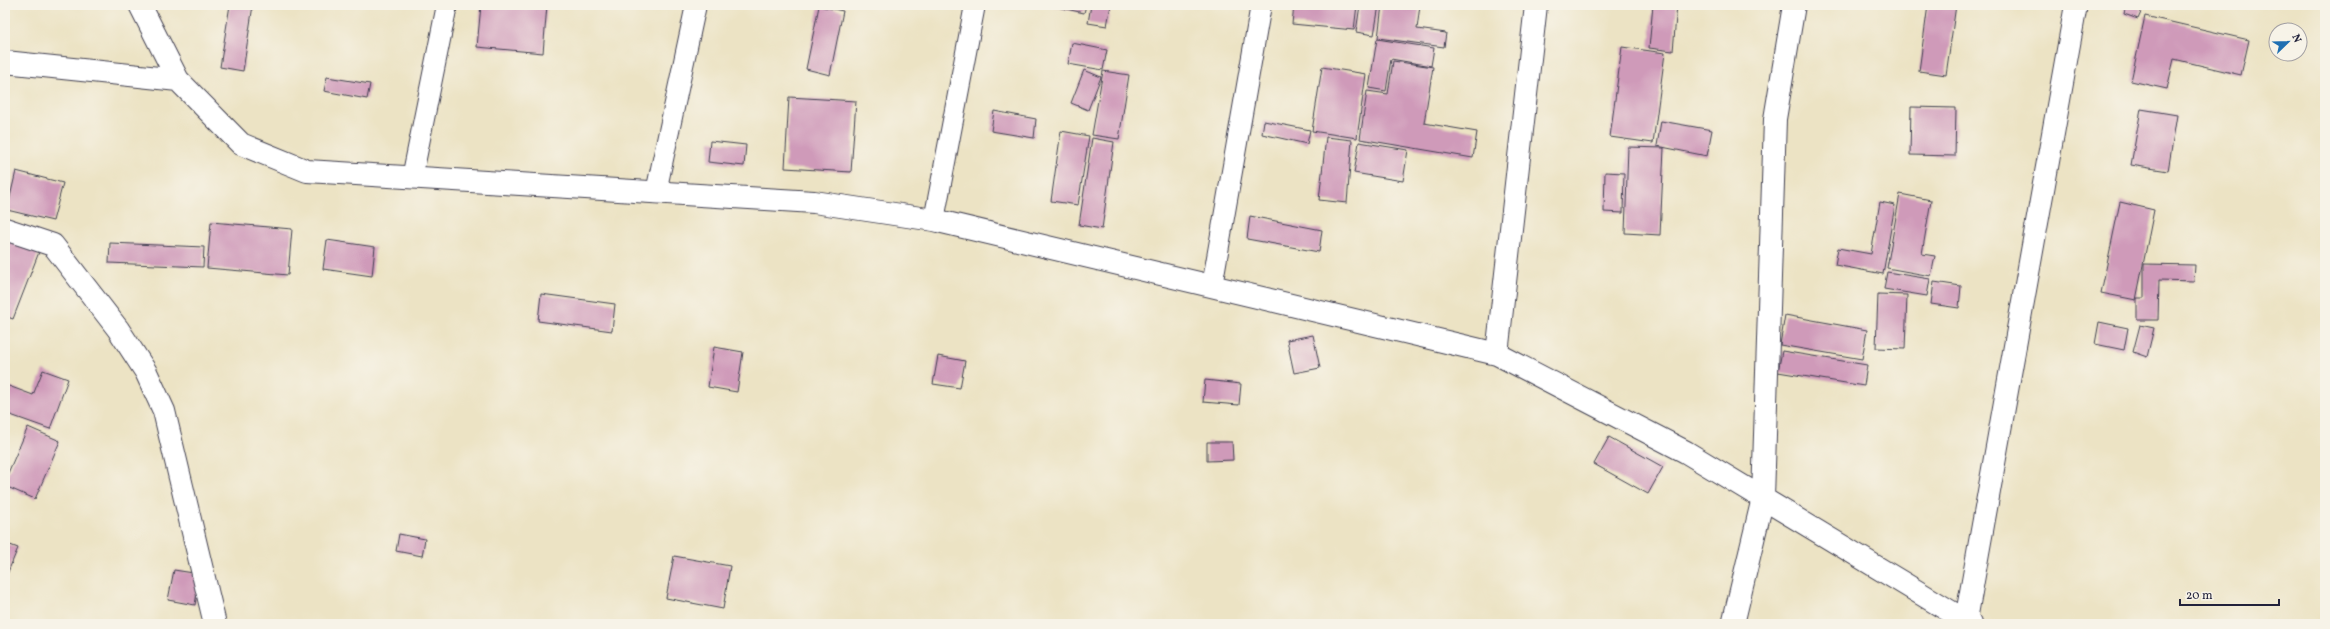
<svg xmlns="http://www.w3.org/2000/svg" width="2330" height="629" viewBox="0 0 2330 629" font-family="Vollkorn,serif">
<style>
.building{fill:#cf9ab9}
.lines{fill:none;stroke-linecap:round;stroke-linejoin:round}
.lane-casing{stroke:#403f50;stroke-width:22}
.street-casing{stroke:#403f50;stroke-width:24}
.lane{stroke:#fff;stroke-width:20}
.street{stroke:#fff;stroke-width:22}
</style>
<rect width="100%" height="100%" fill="#f7f3e8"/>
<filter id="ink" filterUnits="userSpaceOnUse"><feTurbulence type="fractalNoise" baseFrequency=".025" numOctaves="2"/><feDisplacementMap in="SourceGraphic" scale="8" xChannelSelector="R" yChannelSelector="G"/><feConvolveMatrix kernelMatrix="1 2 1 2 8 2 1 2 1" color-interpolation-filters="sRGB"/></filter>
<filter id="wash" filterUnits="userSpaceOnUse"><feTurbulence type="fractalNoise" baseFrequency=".012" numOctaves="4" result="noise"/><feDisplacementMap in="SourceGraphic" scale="16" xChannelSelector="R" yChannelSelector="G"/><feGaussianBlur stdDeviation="0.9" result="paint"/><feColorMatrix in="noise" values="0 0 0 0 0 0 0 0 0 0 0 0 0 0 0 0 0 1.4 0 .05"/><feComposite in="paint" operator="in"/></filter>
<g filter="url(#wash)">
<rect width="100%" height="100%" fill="#ece3c4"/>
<g id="blocks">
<path class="building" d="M230,5H253L243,71L220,67Z
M481,5H547L543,53L477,47Z
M1048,5H1086L1084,13Z
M1091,5H1111L1107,26L1088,23Z
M1294,5H1357L1354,30L1292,24Z
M1360,5H1379L1374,35L1356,32Z
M1382,5H1420L1417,29L1446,33L1444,47L1378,38Z
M1653,5H1677L1673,51L1649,48Z
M1928,5H1956L1946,75L1919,71Z
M2126,5L2143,8L2138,19L2124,14Z
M819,6L843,11L830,75L806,69Z
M2145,16L2249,40L2241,75L2174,59L2167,89L2131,81Z
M1377,39L1434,48L1431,66L1391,59L1386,91L1369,88Z
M1072,43L1107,50L1103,70L1068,64Z
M1622,47L1665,53L1653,143L1610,137Z
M1393,61L1433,67L1424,123L1477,132L1473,158L1360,139L1367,91L1388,94Z
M1322,67L1366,74L1357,138L1312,131Z
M1084,70L1101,77L1088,110L1071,103Z
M1103,71L1129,75L1119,139L1092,135Z
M327,77L370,84L367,99L324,91Z
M789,97L856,101L851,172L785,168Z
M1911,107L1956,108L1955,156L1910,155Z
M2141,109L2177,115L2168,171L2131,165Z
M994,111L1036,119L1034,138L991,131Z
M1264,121L1310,130L1307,144L1262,134Z
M1661,121L1712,130L1707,156L1657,146Z
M1061,131L1089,136L1078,205L1051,201Z
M1326,137L1352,140L1347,203L1319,200Z
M1092,138L1114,142L1102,229L1079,225Z
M710,141L746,145L744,166L708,162Z
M1359,142L1408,150L1403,181L1354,173Z
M1628,147L1664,148L1660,235L1625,233Z
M16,171L63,183L53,221L7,210Z
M1605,172L1624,173L1623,213L1604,212Z
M1900,194L1931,200L1922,254L1935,256L1931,276L1887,268Z
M1880,202L1895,205L1883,274L1835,265L1838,248L1871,254Z
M2120,202L2154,210L2136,300L2101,293Z
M1250,216L1322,230L1319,252L1247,239Z
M211,222L292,229L288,275L207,268Z
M5,240L39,252L13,319L5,316Z
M327,240L375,247L372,276L323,269Z
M110,243L204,247L203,267L109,263Z
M2144,264L2195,265L2194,281L2159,280L2158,320H2137V298H2144Z
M1887,272L1930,279L1927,296L1884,289Z
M1934,282L1961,286L1959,308L1931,304Z
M541,294L615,304L612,331L538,321Z
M1878,294L1907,295L1905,349L1876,348Z
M1785,315L1867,330L1862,359L1780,345Z
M2099,322L2128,328L2124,350L2095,344Z
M2140,325L2154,328L2147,357L2133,352Z
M1313,335L1320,368L1294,373L1287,340Z
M714,347L743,352L737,392L708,387Z
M1782,351L1867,365L1864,386L1778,372Z
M938,356L965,361L960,388L933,384Z
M43,370L68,379L50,429L5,413L6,385L33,395Z
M1205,380L1241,384L1239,405L1203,402Z
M28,427L60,441L35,499L5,486V480Z
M1609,437L1663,467L1648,494L1594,464Z
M1207,442H1232L1233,460L1207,461Z
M399,534L425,539L422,556L396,551Z
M5,543L18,548L5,579Z
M674,556L730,566L723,609L666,598Z
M174,570L200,574L195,605L168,600Z"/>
</g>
</g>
<g filter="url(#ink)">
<use href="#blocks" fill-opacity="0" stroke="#403f50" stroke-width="1"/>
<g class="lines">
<g class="lane-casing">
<path id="lane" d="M412,178L447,5
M656,192L696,5
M934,220L975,5
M1212,286L1261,5"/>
</g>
<g class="street-casing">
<path id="street" d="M140,5L178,80L241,144L307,171L814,202L934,220L1497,354L1686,452L1971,624
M5,62L178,80
M5,229L53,245L118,329L146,372L164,411L215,624
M1497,354L1536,5
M1966,620L2076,5
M1733,624L1763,498L1775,119L1794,5"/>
</g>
<use href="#lane" class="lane"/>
<use href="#street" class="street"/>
</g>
</g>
<rect width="2330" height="629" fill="none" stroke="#f7f3e8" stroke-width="20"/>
<g transform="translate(2288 42) rotate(67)"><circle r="19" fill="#f7f3e8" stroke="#a29fa3"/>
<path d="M0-3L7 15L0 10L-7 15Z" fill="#1f6fb2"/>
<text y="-6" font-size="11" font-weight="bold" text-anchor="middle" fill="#22223b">N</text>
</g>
<path d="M2180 599v6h99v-6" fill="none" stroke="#22223b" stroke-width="2"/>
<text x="2186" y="599" font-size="12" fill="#22223b" stroke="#f7f3e8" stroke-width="3" paint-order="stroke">20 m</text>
</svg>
